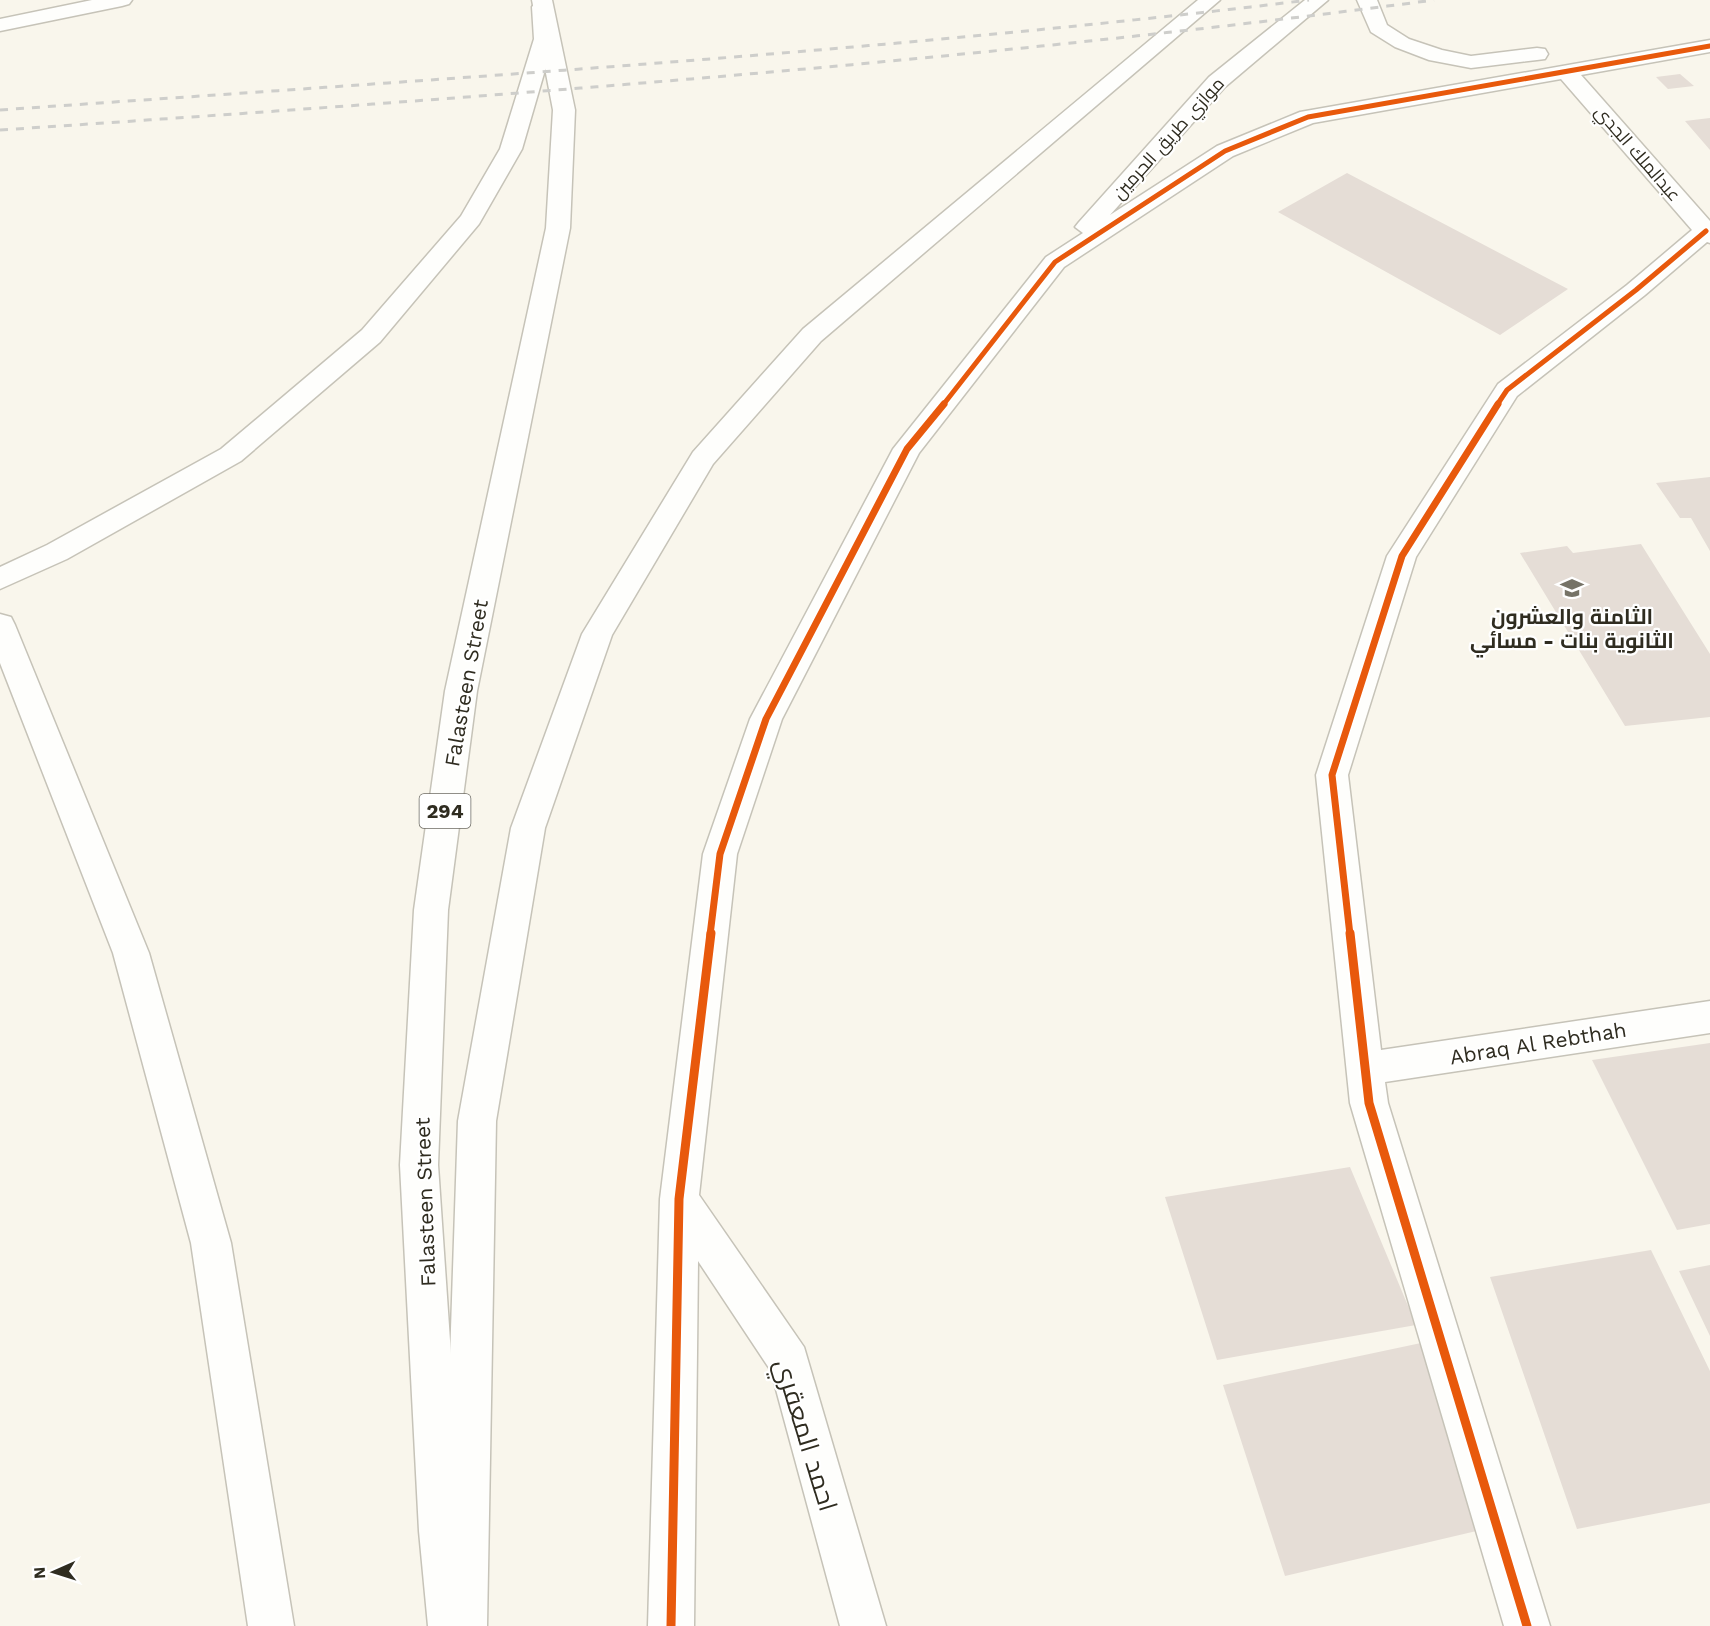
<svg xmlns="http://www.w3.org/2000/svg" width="1710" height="1626" viewBox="0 0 1710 1626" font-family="'Work Sans',Cairo,sans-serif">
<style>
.building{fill:#e5ddd6}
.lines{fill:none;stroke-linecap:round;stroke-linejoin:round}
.street-casing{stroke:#c6c3b8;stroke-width:3}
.primary-casing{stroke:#c6c3b8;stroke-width:3}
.highway-casing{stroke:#c6c3b8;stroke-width:3}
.street{fill:#fefefc;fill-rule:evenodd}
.primary{fill:#fefefc;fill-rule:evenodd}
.highway{fill:#fefefc;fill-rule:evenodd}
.rail{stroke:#cececb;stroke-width:3;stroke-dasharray:8 8;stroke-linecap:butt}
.cycleway-far2-casing{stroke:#fff;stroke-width:8}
.cycleway-far1-casing{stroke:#fff;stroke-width:10}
.cycleway-casing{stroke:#fff;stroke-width:13}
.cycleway-far2{stroke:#e8590c;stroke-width:5}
.cycleway-far1{stroke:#e8590c;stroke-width:7}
.cycleway{stroke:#e8590c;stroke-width:9}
.labels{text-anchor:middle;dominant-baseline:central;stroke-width:4.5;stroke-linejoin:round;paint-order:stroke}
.far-street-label{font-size:18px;fill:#2f2c20;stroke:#fff}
.shield{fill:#fff;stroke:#6d6b63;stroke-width:1.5}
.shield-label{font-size:20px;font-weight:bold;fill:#2f2c20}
.poi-label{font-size:21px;font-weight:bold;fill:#2f2c20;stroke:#fff}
.street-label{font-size:21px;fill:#2f2c20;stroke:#fff}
.near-street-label{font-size:26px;fill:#2f2c20;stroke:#fff}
</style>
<rect width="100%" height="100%" fill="#f9f6ec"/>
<path class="building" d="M1680,74L1694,86L1668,89L1656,77Z
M1710,118V150L1685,121Z
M1347,173L1568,289L1500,335L1278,212Z
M1710,477V551L1691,518H1680L1656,483Z
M1641,544L1710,654V717L1625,726L1520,553L1567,546L1573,553Z
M1710,1043V1224L1677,1230L1592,1060Z
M1350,1167L1416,1325L1217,1360L1165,1197Z
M1651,1250L1710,1371V1503L1577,1529L1490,1277Z
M1710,1265V1336L1679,1271Z
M1421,1343L1485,1529L1285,1576L1223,1385Z"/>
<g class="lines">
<g class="street-casing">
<path id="street" d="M1305,0H1328L1225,87L1110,215L1217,146L1300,112L1710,40V52L1581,75L1710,221V243L1707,242L1645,295L1517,396L1416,557L1348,775L1381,1050L1710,1001V1033L1385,1082L1388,1103L1550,1626H1504L1350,1103L1316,775L1387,556L1498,384L1627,285L1692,230L1561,79L1313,123L1233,156L1064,267L919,453L782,719L737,854L699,1195L804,1347L886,1626H840L771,1371L698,1261L694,1626H648L660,1199L703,854L750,719L893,449L1046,257L1083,233L1075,227L1079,222L1209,77Z
M1357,0H1377L1387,25L1409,39L1442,50L1471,56L1537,48L1545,49L1548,54L1545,59L1537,60L1471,68L1429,60L1395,47L1371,32Z"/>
</g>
<g class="primary-casing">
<path id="primary" d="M532,0H552L575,110L570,228L477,691L448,910L438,1165L463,1531L474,1626H428L419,1531L400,1165L414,910L445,691L546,228L553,110Z
M0,614L11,617L15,625L149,953L231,1243L294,1626H248L191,1243L113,953L0,663Z"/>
</g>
<g class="highway-casing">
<path id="highway" d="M92,0H132L129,4L122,6L0,31V19Z
M1198,0H1220L821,341L713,464L612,635L545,828L496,1121L487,1626H441L458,1121L511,828L582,634L693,452L803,329Z
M542,1L549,3L552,7L554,39L522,149L479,224L380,342L241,461L67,559L0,589V567L47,545L221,449L362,330L461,216L500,149L534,39L532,7L535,3Z"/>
</g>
<use href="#street" class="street"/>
<use href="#primary" class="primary"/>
<use href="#highway" class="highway"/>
<path class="rail" d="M0,110C437,79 874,53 1309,0
M0,130C479,98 958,63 1434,0"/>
<g class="cycleway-far2-casing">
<path id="cycleway-far2" d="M943,405L1055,262L1225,151L1308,117L1710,46
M1497,405L1507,390L1636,290L1706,231"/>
</g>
<g class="cycleway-far1-casing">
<path id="cycleway-far1" d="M710,935L720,854L766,719L907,449L944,404
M1350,935L1332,775L1402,556L1498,404"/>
</g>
<g class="cycleway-casing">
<path id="cycleway" d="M1350,933L1369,1103L1527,1626
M671,1626L679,1199L711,933"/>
</g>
<use href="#cycleway-far2" class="cycleway-far2"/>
<use href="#cycleway-far1" class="cycleway-far1"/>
<use href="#cycleway" class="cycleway"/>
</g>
<defs>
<g id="school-bare" transform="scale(1.8)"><path d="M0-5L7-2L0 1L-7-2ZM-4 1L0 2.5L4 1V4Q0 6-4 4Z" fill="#767367" stroke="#fff" stroke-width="2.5" paint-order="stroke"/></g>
</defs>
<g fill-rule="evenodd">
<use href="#school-bare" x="1572" y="588"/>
</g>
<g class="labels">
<g class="far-street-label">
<text transform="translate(1168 138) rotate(-48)">موازي طريق الحرمين</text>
<text transform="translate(1638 153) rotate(49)">عبدالملك الجدي</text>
</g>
<rect class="shield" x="419.5" y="794" width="51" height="34" rx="4.5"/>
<g class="shield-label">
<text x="445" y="811">294</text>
</g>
<g class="poi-label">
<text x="1572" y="616">الثامنة والعشرون<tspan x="1572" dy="24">الثانوية بنات - مسائي</tspan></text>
</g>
<g class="street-label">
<text transform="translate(466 683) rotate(-80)">Falasteen Street</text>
<text transform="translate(1538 1043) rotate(-9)">Abraq Al Rebthah</text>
<text transform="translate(425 1202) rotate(-92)">Falasteen Street</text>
</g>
<g class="near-street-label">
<text transform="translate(806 1435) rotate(73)">احمد المعقري</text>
</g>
</g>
<g transform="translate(54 1572) rotate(267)" stroke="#ffffff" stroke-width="4.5" paint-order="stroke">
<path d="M0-4.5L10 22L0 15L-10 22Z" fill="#2f2c20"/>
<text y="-9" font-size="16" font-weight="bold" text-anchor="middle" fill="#2f2c20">N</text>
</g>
</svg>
